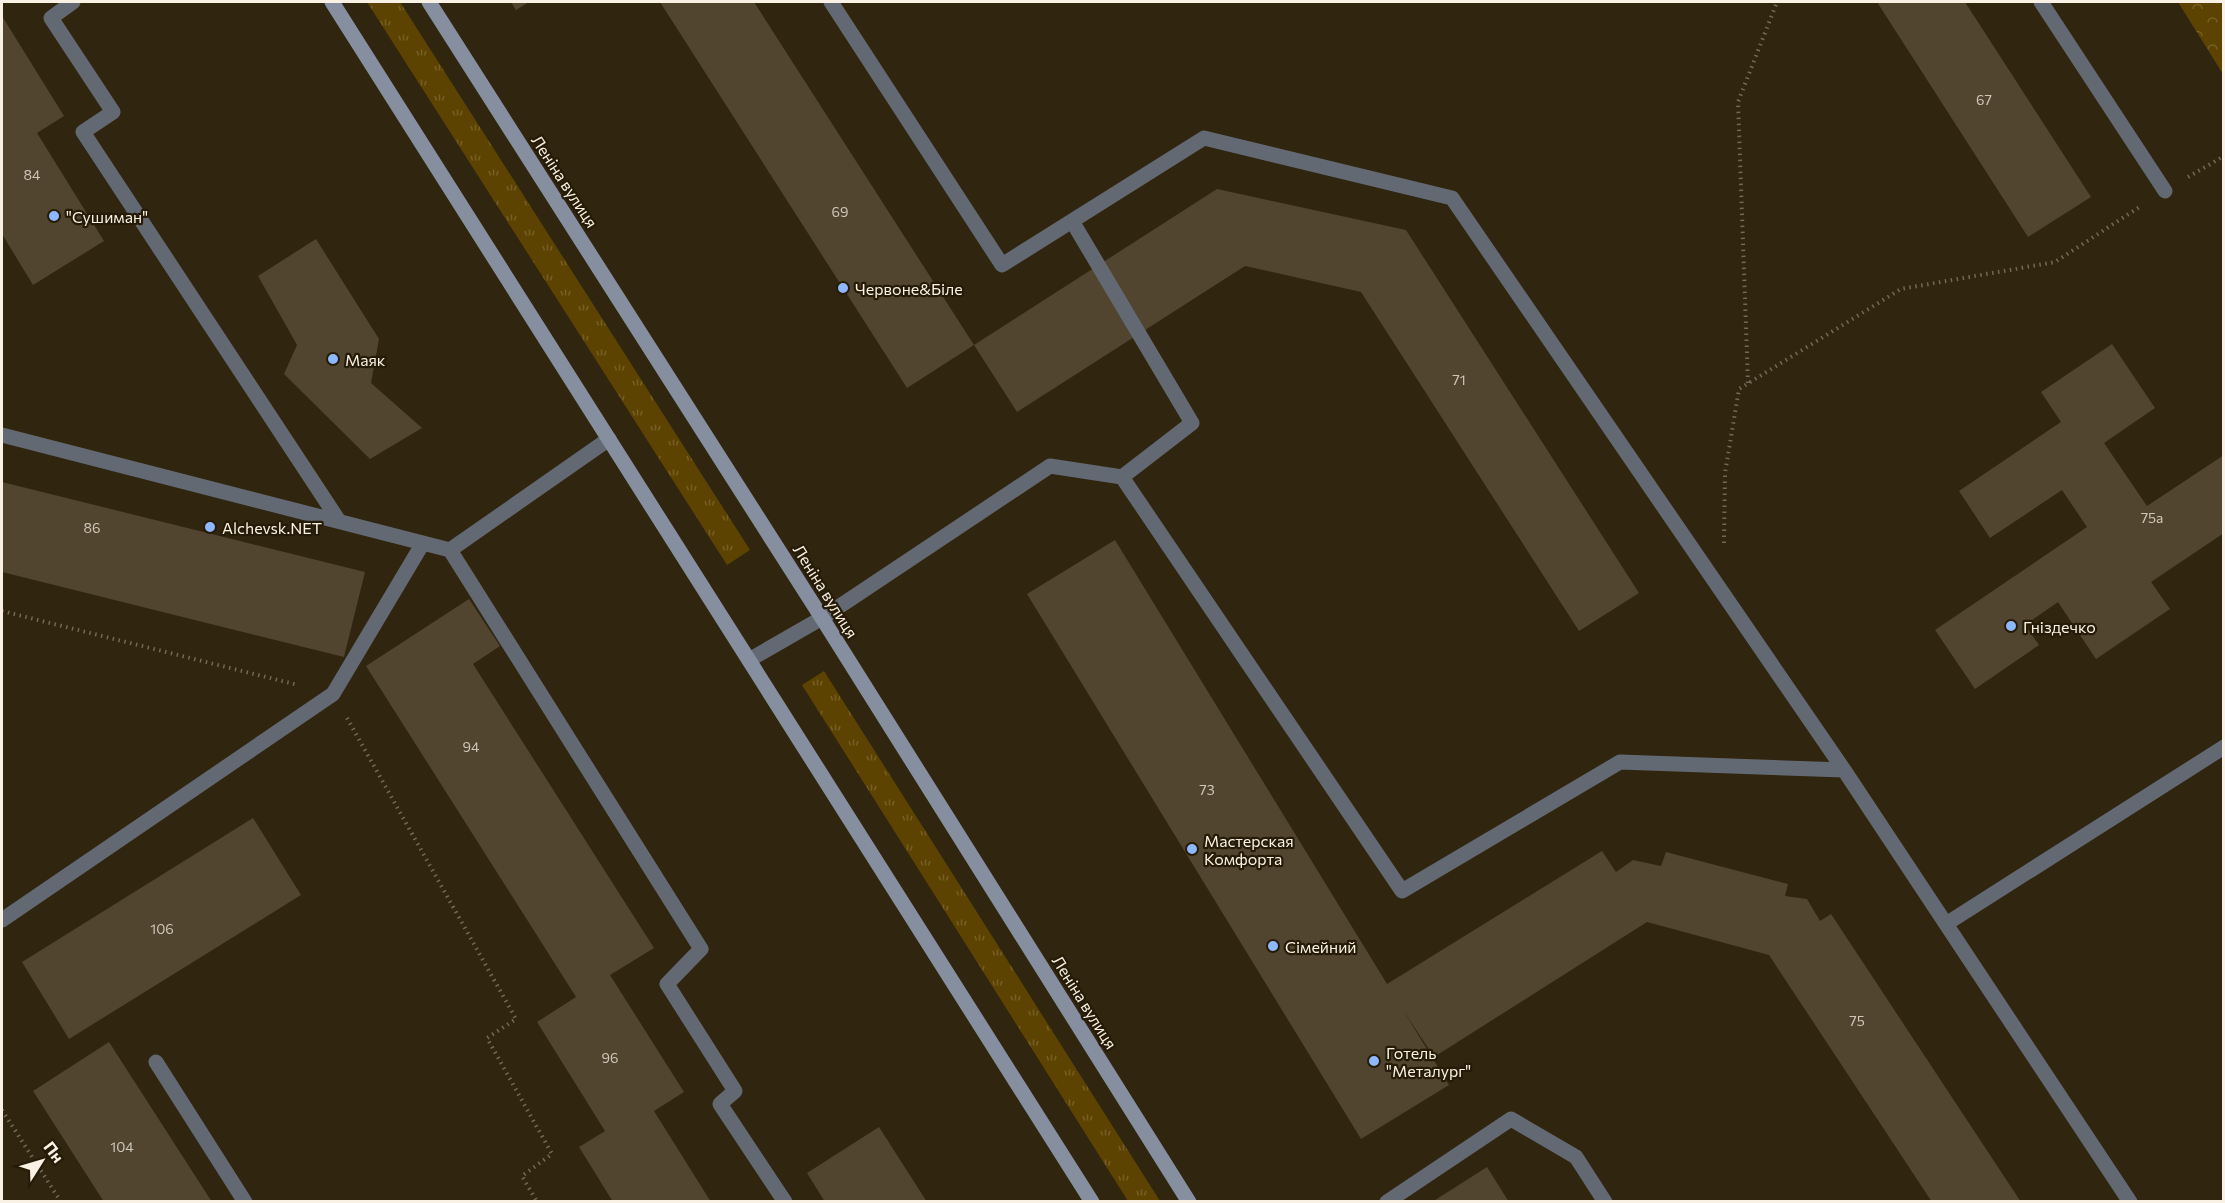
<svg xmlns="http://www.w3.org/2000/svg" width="2225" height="1203" viewBox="0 0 2225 1203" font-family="Commissioner,sans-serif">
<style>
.grass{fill:url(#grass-tufts)}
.forest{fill:url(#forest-crowns)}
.building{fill:#51452f}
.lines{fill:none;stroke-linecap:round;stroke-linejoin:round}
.path{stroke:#726956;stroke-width:4;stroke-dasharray:1.5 4.5;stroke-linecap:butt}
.lane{stroke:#636973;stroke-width:15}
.secondary{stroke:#858f9f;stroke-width:15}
.poi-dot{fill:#8db9fc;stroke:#261b06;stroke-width:2}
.labels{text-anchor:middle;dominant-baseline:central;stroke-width:4.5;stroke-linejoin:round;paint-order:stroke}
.number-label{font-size:14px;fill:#cec6b7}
.street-label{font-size:16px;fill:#f8f1e4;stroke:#261b06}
.poi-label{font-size:16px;fill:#f8f1e4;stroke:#261b06;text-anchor:start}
</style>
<defs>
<pattern id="grass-tufts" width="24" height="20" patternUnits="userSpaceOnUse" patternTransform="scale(1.5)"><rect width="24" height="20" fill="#5d4301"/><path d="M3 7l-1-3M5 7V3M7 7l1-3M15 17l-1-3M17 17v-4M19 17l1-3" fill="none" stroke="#755f26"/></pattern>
<pattern id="forest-crowns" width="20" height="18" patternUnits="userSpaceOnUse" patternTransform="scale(1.5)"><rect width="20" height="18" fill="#5d4301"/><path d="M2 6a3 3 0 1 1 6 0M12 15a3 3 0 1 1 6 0" fill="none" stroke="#755f26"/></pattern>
</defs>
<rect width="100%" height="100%" fill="#30250f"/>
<path class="grass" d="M367,2H400L750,550L727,565Z
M824,671L1160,1201H1128L802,685Z"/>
<path class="forest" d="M2178,2H2223V74Z"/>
<path class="building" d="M511,2H529L516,10Z
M660,2H754L974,345L907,388Z
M1877,2H1965L2091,197L2028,237Z
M2,16L64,116L37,133L104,241L33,285L2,234Z
M1217,189L1406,230L1639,593L1579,631L1361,292L1245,266L1017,412L974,345Z
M316,239L379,339L371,383L422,428L370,459L284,374L297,345L258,276Z
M2112,344L2155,408L2104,443L2147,506L2224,455V533L2151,582L2170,609L2096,659L2058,602L2025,625L2039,645L1975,689L1935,630L2087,527L2062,490L1990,538L1959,491L2061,422L2041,392Z
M2,482L365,572L344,657L2,572Z
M1115,540L1387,984L1602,851L1616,872L1633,860L1661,866L1666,852L1788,884L1785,896L1807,899L1820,921L1831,914L2021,1202H1932L1769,955L1647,922L1434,1057L1403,1010L1449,1085L1361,1139L1027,594Z
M469,599L500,646L473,664L654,948L610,975L684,1092L654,1111L711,1202H613L579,1147L605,1131L537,1022L576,997L366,666Z
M253,818L301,895L69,1039L22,962Z
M109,1042L212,1202H104L33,1091Z
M879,1127L927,1202H825L807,1173Z
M1487,1167L1509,1202H1432Z"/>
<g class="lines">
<path class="path" d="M2188,177L2224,156
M1748,383L1738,102L1777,2
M1724,543L1725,473L1739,389L1901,289L2055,262L2141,206
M2,611L298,685
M347,718L516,1019L487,1038L552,1154L522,1176L537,1202
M2,1110L61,1202"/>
<path class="lane" d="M73,2L51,18L113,112L83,132L339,521
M831,2L1002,265L1204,138L1452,198L1844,770
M2041,2L2165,191
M1072,221L1192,423L1122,477
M2,435L450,550L609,439
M450,550L701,949L667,984L735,1091L720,1104L785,1202
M749,660L822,618L1050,466L1122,477L1402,891L1620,762L1844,770L2130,1202
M2,920L333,694L423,543
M1946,924L2224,747
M156,1062L245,1202
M1387,1202L1511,1119L1576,1157L1605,1202"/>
<path class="secondary" d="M332,2L1092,1202
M429,2L822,618L1189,1202"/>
</g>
<g class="poi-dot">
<circle cx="54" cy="216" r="6"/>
<circle cx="843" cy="288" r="6"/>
<circle cx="333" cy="359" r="6"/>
<circle cx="210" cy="527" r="6"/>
<circle cx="2011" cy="626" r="6"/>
<circle cx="1192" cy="849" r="6"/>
<circle cx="1273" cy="946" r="6"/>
<circle cx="1374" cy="1061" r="6"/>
</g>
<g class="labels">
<g class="number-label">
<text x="1984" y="99">67</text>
<text x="32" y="174">84</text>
<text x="840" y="211">69</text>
<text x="1459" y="379">71</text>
<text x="2152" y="517">75а</text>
<text x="92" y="527">86</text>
<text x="471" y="746">94</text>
<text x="1207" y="789">73</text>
<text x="162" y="928">106</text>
<text x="1857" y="1020">75</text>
<text x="610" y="1057">96</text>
<text x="122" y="1146">104</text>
</g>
<g class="street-label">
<text transform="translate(565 181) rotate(57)">Леніна вулиця</text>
<text transform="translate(826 591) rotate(58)">Леніна вулиця</text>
<text transform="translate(1085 1002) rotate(58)">Леніна вулиця</text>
</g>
<g class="poi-label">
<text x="66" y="216">"Сушиман"</text>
<text x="855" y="288">Червоне&amp;Біле</text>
<text x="345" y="359">Маяк</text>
<text x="222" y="527">Alchevsk.NET</text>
<text x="2023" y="626">Гніздечко</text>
<text x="1204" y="840">Мастерская<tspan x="1204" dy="18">Комфорта</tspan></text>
<text x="1285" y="946">Сімейний</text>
<text x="1386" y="1052">Готель<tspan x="1386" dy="18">"Металург"</tspan></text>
</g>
</g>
<rect width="2225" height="1203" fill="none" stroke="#f8f1e4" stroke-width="6"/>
<g transform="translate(42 1161) rotate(53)" stroke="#261b06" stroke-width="4.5" paint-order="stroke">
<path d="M0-4.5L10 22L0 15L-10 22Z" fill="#f8f1e4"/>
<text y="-9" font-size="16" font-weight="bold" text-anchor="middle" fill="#f8f1e4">Пн</text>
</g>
</svg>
